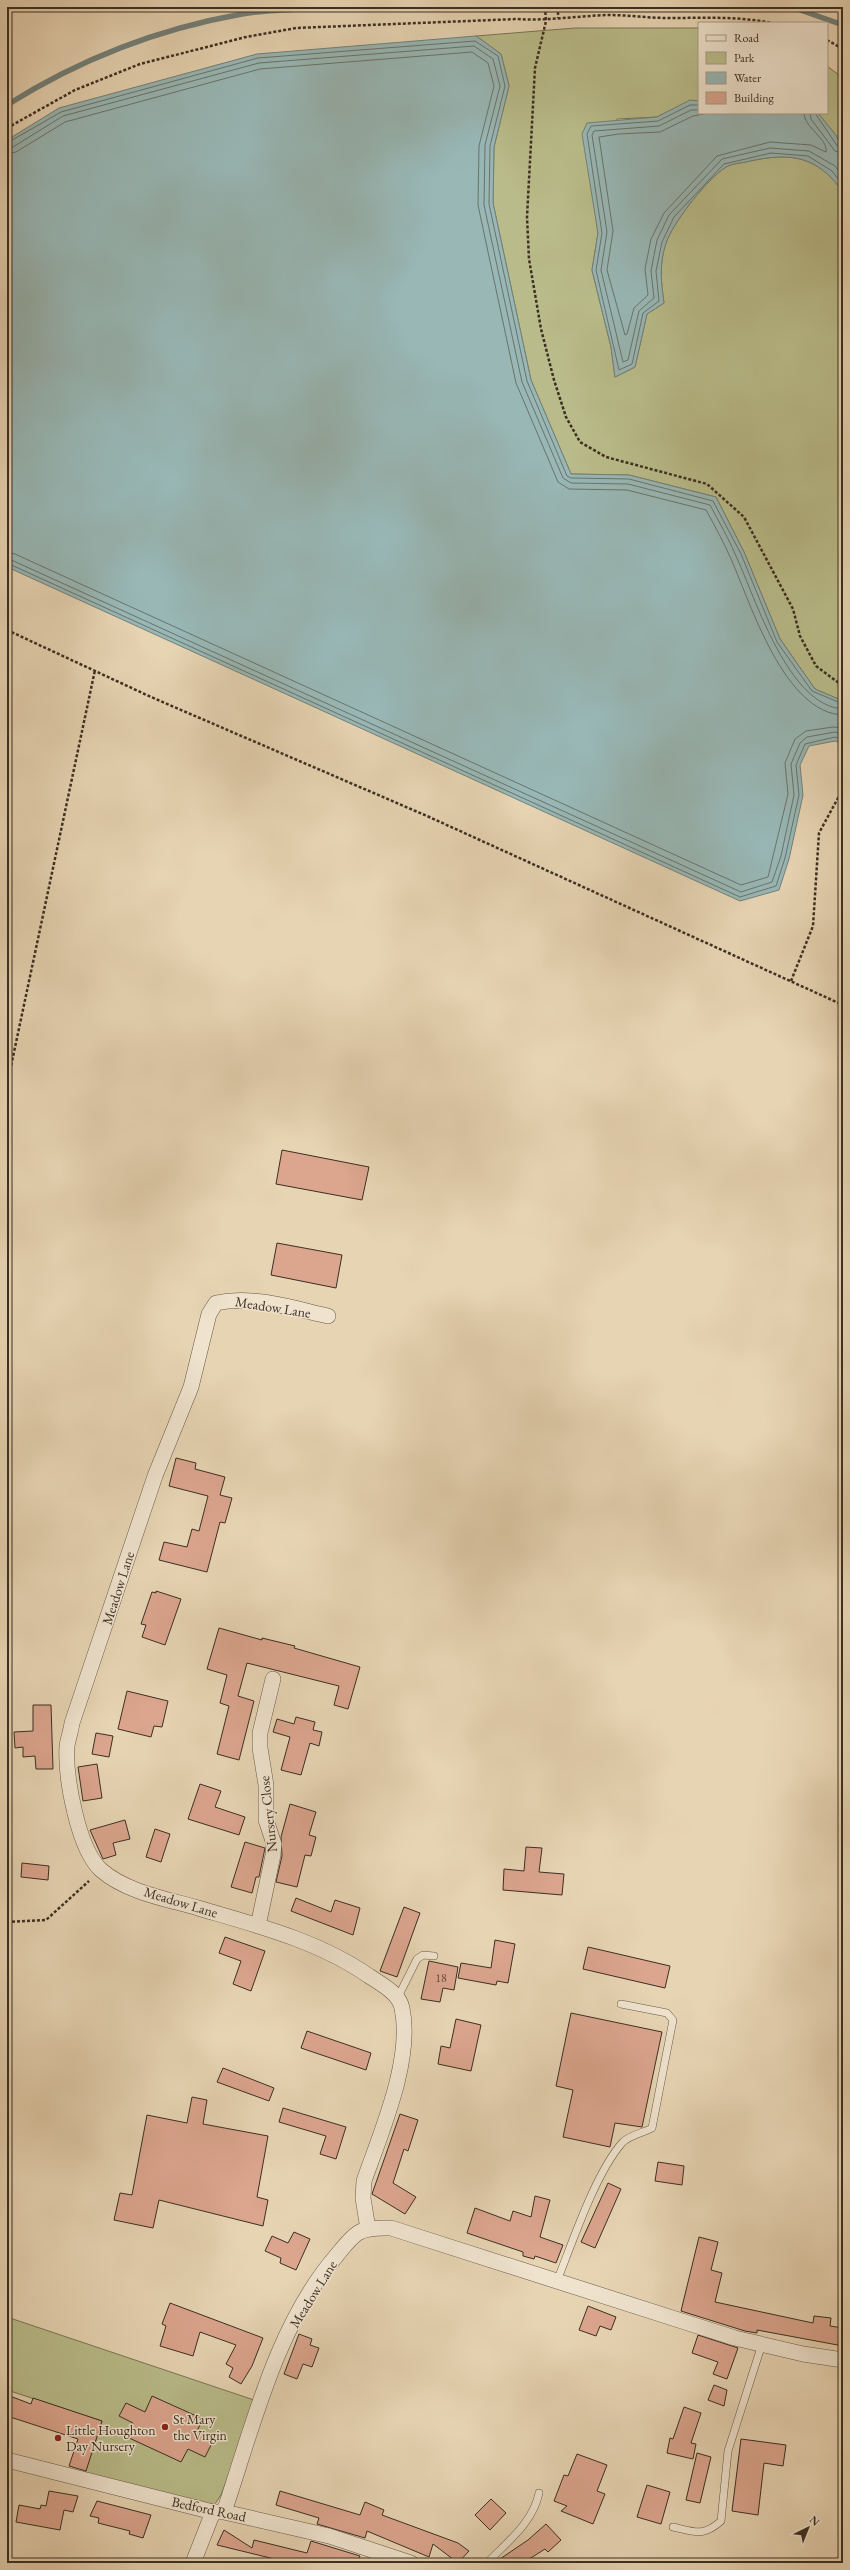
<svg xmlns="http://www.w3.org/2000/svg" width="850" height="2570" viewBox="0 0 850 2570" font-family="'EB Garamond',serif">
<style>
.green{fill:#b9bc8a;stroke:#7a7656}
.water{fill:#98b7b5;stroke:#73817b}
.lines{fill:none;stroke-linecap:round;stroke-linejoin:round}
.shore{stroke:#6a736c;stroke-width:1}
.stream{stroke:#73817b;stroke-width:5.5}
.building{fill:#dba58e;stroke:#3c2f23}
.service-casing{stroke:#675847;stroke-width:8}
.minor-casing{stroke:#675847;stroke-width:16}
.path{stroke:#3c2f23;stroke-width:2.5;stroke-dasharray:3 2;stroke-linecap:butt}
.service{stroke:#efe3ce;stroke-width:7}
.minor{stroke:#efe3ce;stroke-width:15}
.poi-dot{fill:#8f2418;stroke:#efe3ce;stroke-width:1.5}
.labels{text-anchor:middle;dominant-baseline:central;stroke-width:3;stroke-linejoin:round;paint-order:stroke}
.number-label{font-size:12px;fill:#644c3e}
.street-label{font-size:14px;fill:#3c2f23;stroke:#efe3ce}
.poi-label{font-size:14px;fill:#3c2f23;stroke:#efe3ce;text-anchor:start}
</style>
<rect width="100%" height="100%" fill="#e7d4b3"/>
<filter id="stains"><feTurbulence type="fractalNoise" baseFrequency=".005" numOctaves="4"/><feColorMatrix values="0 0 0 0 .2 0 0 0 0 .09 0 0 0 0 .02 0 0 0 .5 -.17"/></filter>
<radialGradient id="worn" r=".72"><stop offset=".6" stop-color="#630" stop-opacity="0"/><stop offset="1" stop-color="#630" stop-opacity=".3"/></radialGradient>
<path class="green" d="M575,28H699V101H690L657,117L617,119L588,160L598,233L592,270L611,347L615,377L635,367L647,314L664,303C661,282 659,263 666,243C673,222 708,178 726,167C733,163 743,163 750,161C792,152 817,156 843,192V701L815,689L780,639L744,552L716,497L629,475L571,474L531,380L493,203L494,147L509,86L501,54L476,36Z
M827,66L843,78V148L835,134L818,114L813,113H827Z
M7,2317L257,2401L221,2495L215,2504L198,2503L85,2473L102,2421L7,2390Z"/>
<path class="water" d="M476,36L501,54L509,86L494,147L493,203L531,380L571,474L629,475L716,497L744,552L780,639L815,689L843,701V744L835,741L809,746L800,765L803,795L789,859L779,890L740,901L7,567V140L59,108L257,54Z
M690,100L699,101V113H818L835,134L843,148V192C817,156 792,152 750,161C743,163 733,163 726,167C708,178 673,222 666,243C659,264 661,282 664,303L647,314L635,367L615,377L611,347L592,270L598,233L582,134L587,123L657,117Z"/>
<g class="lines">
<path class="shore" d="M699,105H690L658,121L591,126L587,134L602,233L596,270L619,370L632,364L643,313L659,301L656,271L662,242L674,217L724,164L771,153L808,156L832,171L843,185
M699,110H691L659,126L594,131L592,135L607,232L601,270L623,362L628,360L639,311L654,298L651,271L657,240L669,215L722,159L770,148L809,151L835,166L843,177
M708,113L693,116L660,132L619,134L599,137L613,231L607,270L625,335L627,334L634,308L648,295L645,269L651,239L664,213L717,156L770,142L811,145L826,152C828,138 804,128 804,113
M810,113L811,119L835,151L843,154
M815,113L838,147L843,149
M7,143L61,112L258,58L475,41L498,56L505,86L490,146L489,204L527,381L567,476L571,478L629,479L713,501L741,554L777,642L812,691L843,704
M7,148L13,147L63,116L259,63L474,46L493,59L500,86L485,145L484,205L522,382L563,478L571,483L628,484L710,505C719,522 729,539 736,556C756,599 788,706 843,709
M7,154L16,152L65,122L260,69L472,52L488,63L494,86L479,146L478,205L516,383L558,482L569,489L627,490L706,510C715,526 724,543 731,559C751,604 784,713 843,715
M7,552L15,554L741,885L768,877L788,794L785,763L795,739L806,731L833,727L843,728
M7,558L741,892L772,882L781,856L794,795L791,764L800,743L807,737L835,732L843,734
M7,563L740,897L776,886L785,858L799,795L796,765L805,744L835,737L843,740"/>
<path class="stream" d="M792,7L843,25
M7,105C80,59 157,29 242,14C278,8 315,9 351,7"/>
</g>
<path class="building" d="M282,1150L369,1167L362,1200L276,1184Z
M277,1243L342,1255L336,1288L271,1275Z
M176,1458L196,1463L195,1469L225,1477L220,1495L232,1498L225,1523L220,1522L207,1572L159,1560L164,1542L187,1547L192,1529L199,1531L208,1496L169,1486Z
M156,1591L181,1599L165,1645L142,1637L146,1625L141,1624L152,1592L156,1593Z
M219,1628L262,1640V1638L295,1646L294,1648L360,1667L348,1709L334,1705L339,1686L247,1663L238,1696L254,1701L239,1760L217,1754L229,1706L220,1703L227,1675L207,1669Z
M127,1691L168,1701L162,1727L154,1726L151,1737L118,1729Z
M33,1705H51L53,1769H36L35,1756L23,1757V1747L15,1748L14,1732L33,1731Z
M296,1717L315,1722L313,1730L322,1732L319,1746L310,1743L301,1775L281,1770L290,1737L273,1732L277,1719L294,1724Z
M96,1733L113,1736L109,1757L92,1754Z
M97,1764L102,1798L83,1801L78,1767Z
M200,1784L221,1791L215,1807L245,1817L239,1835L188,1819Z
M290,1804L316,1812L309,1835L316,1837L311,1856L305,1855L297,1887L276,1882L282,1856L281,1837Z
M125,1820L130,1839L113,1843L116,1855L103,1859L90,1830Z
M155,1829L170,1834L161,1862L146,1857Z
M245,1842L265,1848L259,1877H256L252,1893L231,1887Z
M526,1847L542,1848L539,1872L564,1874L562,1895L503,1890L504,1869L524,1871Z
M22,1863L49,1866L48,1880L21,1877Z
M296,1898L331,1912L335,1900L360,1908L353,1935L291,1911Z
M404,1907L420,1913L397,1977L380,1971Z
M225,1937L265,1951L251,1991L233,1984L241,1961L219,1953Z
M495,1940L515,1944L508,1983L497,1981L496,1985L458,1978L461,1963L491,1968Z
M588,1947L670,1966L665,1988L583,1969Z
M429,1961L458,1967L454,1990L443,1988L440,2002L421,1999Z
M571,2013L662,2032L642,2127L615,2123L610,2147L563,2137L573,2090L556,2086Z
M456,2019L481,2025L471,2071L438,2064L441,2046L450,2048Z
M307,2031L371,2053L366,2070L301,2048Z
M223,2068L274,2088L269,2101L217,2082Z
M192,2097L207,2100L203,2124L268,2136L257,2197L268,2200L263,2226L159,2200L153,2228L114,2220L120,2193L132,2195L147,2115L187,2123Z
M283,2108L346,2127L336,2159L320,2154L326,2136L279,2122Z
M400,2114L418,2120L408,2151L404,2149L393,2183L416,2197L405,2214L372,2194Z
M658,2162L684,2166L682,2185L655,2181Z
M608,2183L621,2189L595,2248L581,2242Z
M535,2196L550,2200L540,2237L563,2245L556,2263L535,2256L534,2259L523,2256V2252L467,2233L475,2208L510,2221L513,2211L531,2217Z
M294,2232L310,2239L296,2270L280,2263L281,2258L265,2251L272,2236L288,2243Z
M699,2237L718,2242L711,2270L722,2273L715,2302L813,2323L814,2316L831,2318L830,2326L843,2328V2346L757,2330V2333L745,2331L681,2311Z
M170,2303L263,2338L252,2366L241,2384L229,2377L233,2368L226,2364L236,2345L200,2332L193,2356L160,2346L166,2326L162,2324Z
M588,2306L616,2317L611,2330L600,2326L596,2336L579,2330Z
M299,2334L312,2339L310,2345L319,2348L312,2367L303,2364L297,2379L284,2374Z
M698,2335L738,2348L727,2379L713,2374L718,2362L692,2353Z
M714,2385L727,2390L724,2406L708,2400Z
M7,2395L31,2404L33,2398L102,2421L86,2471L69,2466L78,2439L7,2416Z
M152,2396L203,2419L197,2431L214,2439L205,2457L188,2449L181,2462L127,2437L133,2423L119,2416L126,2403L145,2412Z
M684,2407L701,2413L691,2443L696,2444L693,2459L667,2453L670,2438L673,2439Z
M741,2439L786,2445L783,2466L764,2463L758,2515L732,2511Z
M697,2453L711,2457L700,2503L686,2500Z
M577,2454L607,2465L597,2491L605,2494L593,2524L561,2511L567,2506L554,2501L564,2475L568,2476Z
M647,2485L670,2492L661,2524L637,2517Z
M49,2491L78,2496L73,2512L64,2510L60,2530L16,2522L19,2505L40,2509L41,2505L46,2506Z
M280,2491L360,2515L365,2502L384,2510L382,2515L458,2543L469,2551L458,2563L433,2544L429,2557L367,2531L365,2538L317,2524L319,2518L276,2505Z
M491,2499L506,2513L490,2530L475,2515Z
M97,2501L151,2515L143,2538L129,2534L130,2531L98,2523L99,2518L90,2516Z
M546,2524L561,2540L548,2552L545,2549L523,2563H494L528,2540Z
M224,2530L252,2548L254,2540L307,2553L311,2541L360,2556L357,2563H291L217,2545Z"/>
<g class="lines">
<g class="service-casing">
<path id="service" d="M397,1999L417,1959L423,1955L434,1956
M557,2281C573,2241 595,2174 622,2143C629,2135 643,2133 652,2128L673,2020L667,2013L621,2004
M673,2527C695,2532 703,2537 721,2521L728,2451L762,2344
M487,2563C507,2542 533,2523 539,2493"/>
</g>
<g class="minor-casing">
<path id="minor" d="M328,1316C292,1308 252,1295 216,1303L209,1314L191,1387L155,1476L72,1723C71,1731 68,1739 67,1746C65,1777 78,1849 101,1870C126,1892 167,1899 198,1908C256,1925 319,1941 369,1976C381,1984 399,1993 402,2008C413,2060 381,2132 364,2181L363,2198L368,2229
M258,1926L273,1855L274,1844L266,1820V1785L260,1748V1733L273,1679
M7,2460L213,2512H224L329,2536L411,2563
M224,2512C253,2426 277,2324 337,2255C343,2248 350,2238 358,2233C367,2227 380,2228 391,2228L735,2338L803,2354L843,2360
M193,2563L213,2512"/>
</g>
<path class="path" d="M545,7L546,21L535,68L527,217L529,259L541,329L554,380L566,417L580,442L606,457L707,484L744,517L793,609L800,636L816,666L843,686
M558,7V18
M827,40L843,49
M7,128L75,90L140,64L246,37L296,28L517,19C547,21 577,16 608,15C628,15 648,18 668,18C703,18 737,16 772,23
M7,630L151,697L427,816L843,1005
M791,981L813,926L819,833L838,798L843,795
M7,1085L95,670
M7,1922L46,1920L89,1881"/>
<use href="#service" class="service"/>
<use href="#minor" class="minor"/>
</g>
<g class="poi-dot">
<circle cx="165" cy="2427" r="4"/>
<circle cx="58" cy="2438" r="4"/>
</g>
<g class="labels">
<g class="number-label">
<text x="441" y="1978">18</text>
</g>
<g class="street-label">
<text transform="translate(273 1307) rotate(9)">Meadow Lane</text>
<text transform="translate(118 1588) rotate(-72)">Meadow Lane</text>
<text transform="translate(268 1814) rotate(-96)">Nursery Close</text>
<text transform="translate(181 1902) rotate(17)">Meadow Lane</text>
<text transform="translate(313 2294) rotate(-58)">Meadow Lane</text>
<text transform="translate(209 2509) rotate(12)">Bedford Road</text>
</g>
<g class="poi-label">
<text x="173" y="2419">St Mary<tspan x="173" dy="16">the Virgin</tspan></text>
<text x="66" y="2430">Little Houghton<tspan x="66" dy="16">Day Nursery</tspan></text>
</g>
</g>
<rect width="850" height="2570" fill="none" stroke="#e7d4b3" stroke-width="24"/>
<rect x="8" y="8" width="834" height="2554" fill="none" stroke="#3c2f23" stroke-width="2"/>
<rect x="12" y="12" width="826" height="2546" fill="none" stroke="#3c2f23"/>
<rect x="698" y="22" width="130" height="92" fill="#efe3ce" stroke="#a79b8a"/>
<rect x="706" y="35" width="20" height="6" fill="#efe3ce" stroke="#a79b8a"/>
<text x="734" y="42" font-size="12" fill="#3c2f23">Road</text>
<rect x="706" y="52" width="20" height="12" fill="#b9bc8a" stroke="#a79b8a"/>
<text x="734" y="62" font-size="12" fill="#3c2f23">Park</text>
<rect x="706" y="72" width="20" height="12" fill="#98b7b5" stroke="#a79b8a"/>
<text x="734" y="82" font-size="12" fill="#3c2f23">Water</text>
<rect x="706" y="92" width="20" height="12" fill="#dba58e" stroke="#a79b8a"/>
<text x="734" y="102" font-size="12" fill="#3c2f23">Building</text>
<g transform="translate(808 2528) rotate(43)" stroke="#efe3ce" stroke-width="3" paint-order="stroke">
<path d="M0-3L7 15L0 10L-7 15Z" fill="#3c2f23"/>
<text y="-6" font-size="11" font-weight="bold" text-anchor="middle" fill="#3c2f23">N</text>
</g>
<rect width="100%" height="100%" filter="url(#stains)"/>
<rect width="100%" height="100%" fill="url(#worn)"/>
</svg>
